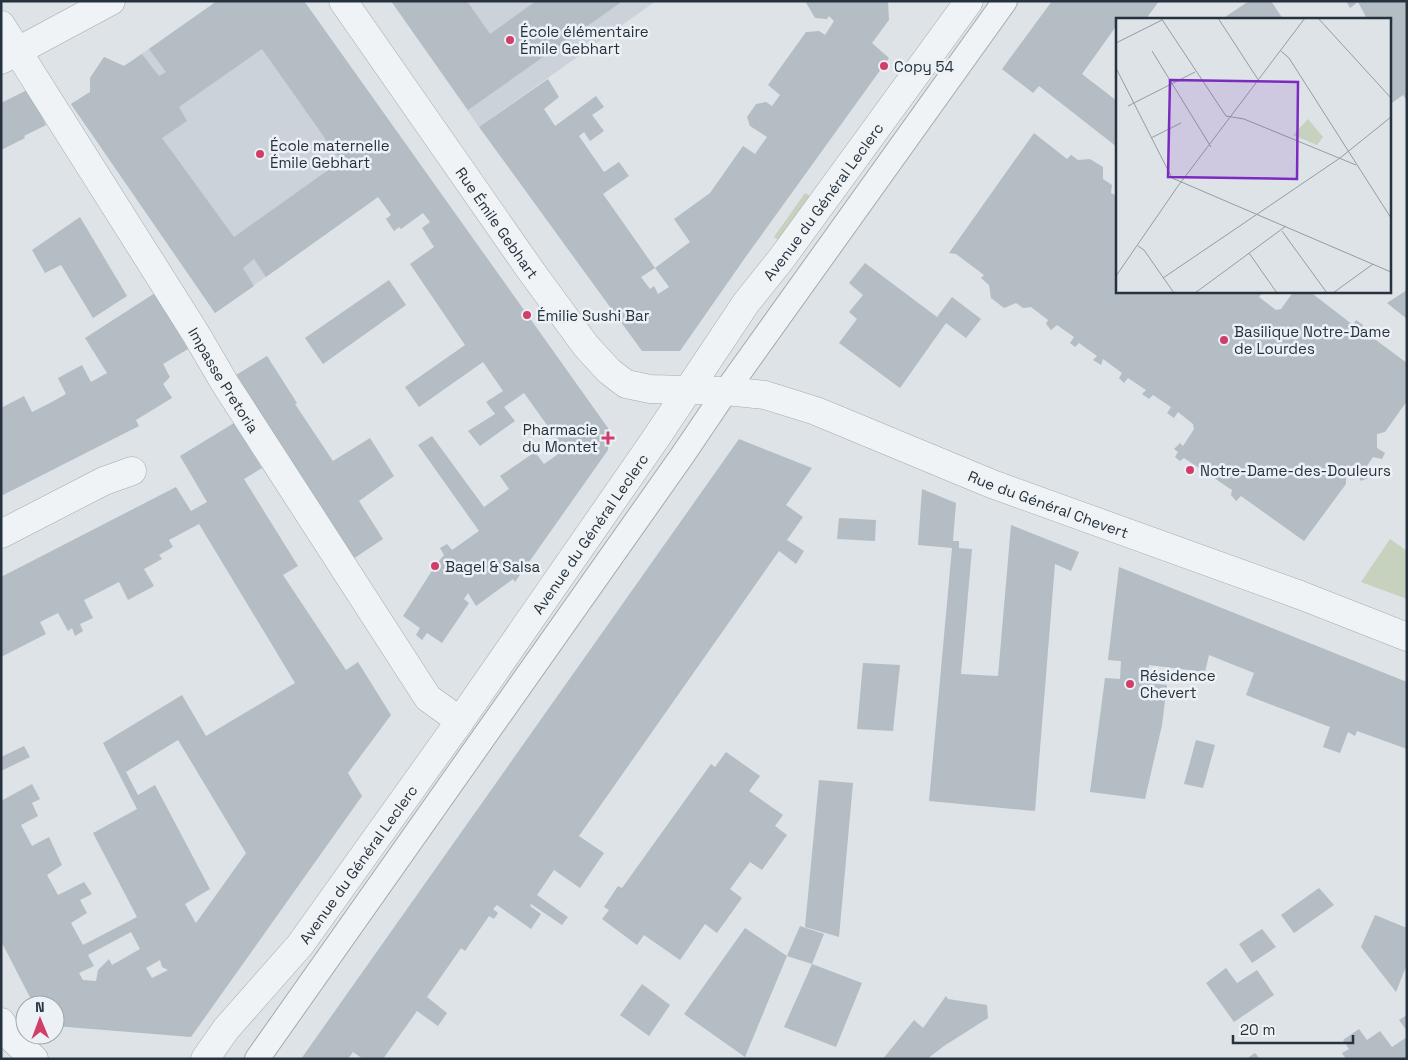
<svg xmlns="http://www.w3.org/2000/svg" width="1408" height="1060" font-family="'Space Grotesk',sans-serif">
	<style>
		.built { fill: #cbd2d9 }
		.green { fill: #c6d1be }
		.building { fill: #b4bdc4; fill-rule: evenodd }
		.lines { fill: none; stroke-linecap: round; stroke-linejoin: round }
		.service-casing { stroke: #a2abb1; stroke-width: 26 }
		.minor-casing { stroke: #a2abb1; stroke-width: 29 }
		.tertiary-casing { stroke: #a2abb1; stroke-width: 29 }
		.service { stroke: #f0f3f6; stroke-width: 24 }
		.minor { stroke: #f0f3f6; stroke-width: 28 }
		.tertiary { stroke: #f0f3f6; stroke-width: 28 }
		.poi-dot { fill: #d13e6a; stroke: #ecf1f5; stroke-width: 2 }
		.labels { text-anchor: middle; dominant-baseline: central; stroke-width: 5; stroke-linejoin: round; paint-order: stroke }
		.poi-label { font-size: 15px; fill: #26333e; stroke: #ecf1f5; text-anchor: start }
		.street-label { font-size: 15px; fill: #26333e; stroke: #ecf1f5 }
		.inset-road { fill: none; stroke: #949da3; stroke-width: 1 }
		.view { fill: #7b2cbf; fill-opacity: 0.15; stroke: #7b2cbf; stroke-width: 2.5 }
		.inset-edge { fill: none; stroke: #26333e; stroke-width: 2.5 }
	</style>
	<rect width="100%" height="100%" fill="#dde3e7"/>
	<g class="built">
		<path d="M 217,1 L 304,1 L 422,167 L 378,197 L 215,313 L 71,104 L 90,92 L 90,78 L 104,57 L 124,66 Z"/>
		<path d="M 391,1 L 656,1 L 479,127 Z"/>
	</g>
	<g class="green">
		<path d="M 805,193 L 816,200 L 782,242 L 774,237 Z"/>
		<path d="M 1390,539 L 1407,551 L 1407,599 L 1361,582 Z"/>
	</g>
	<g class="building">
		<path d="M 217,1 L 304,1 L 608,428 L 608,450 L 515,582 L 513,579 L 476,606 L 468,593 L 464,599 L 469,603 L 442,643 L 427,633 L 422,640 L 416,635 L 420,628 L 403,616 L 435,566 L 444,555 L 440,548 L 447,544 L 452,550 L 479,531 L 418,445 L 432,436 L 484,507 L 509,489 L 500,476 L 535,452 L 544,464 L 557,455 L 550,445 L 557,439 L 524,393 L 504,407 L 515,421 L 480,446 L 468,431 L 495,414 L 486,402 L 503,391 L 483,362 L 419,407 L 405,387 L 465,345 L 410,264 L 434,247 L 422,228 L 430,222 L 423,213 L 401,229 L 399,227 L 394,231 L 386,219 L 391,215 L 378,197 L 266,277 L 254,259 L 243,268 L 254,286 L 215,313 L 71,104 L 90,92 L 90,78 L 104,57 L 124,66 L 142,54 L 159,76 L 166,72 L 149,49 ZM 262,49 L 341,161 L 234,237 L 162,138 L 187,121 L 179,107 Z"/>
		<path d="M 391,1 L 467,1 L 490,34 L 536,1 L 620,1 L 620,3 L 468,110 Z"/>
		<path d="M 805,1 L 888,1 L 889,20 L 872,43 L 889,58 L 747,255 L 680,351 L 642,351 L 479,127 L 548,79 L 559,97 L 544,109 L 555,126 L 596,96 L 604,107 L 592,115 L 604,131 L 590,141 L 584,132 L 579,136 L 604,172 L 619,162 L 629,176 L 603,194 L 655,268 L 641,277 L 650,289 L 654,286 L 658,294 L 669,287 L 655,268 L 690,242 L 674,219 L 710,193 L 743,146 L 755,154 L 767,137 L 750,126 L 747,117 L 756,104 L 766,102 L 772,106 L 780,95 L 768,85 L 806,32 L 819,31 L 825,35 L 834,21 L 829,16 L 827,19 L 815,18 Z"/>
		<path d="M 1052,1 L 1159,1 L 1146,19 L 1117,19 L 1117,25 L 1082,74 L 1117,101 L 1117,147 L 1039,86 L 1033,93 L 1002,69 Z"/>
		<path d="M 1249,1 L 1271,1 L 1283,19 L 1222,19 Z"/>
		<path d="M 1346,1 L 1407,1 L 1407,101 L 1403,95 L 1389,105 L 1389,19 L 1367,19 L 1358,2 L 1350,8 Z"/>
		<path d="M 29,89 L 46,125 L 24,136 L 25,138 L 1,150 L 1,103 Z"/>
		<path d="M 1034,133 L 1067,159 L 1071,155 L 1078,160 L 1090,159 L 1103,167 L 1103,179 L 1112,185 L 1111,193 L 1117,196 L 1117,291 L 1249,291 L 1252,294 L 1258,291 L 1262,293 L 1259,297 L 1276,310 L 1281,309 L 1294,291 L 1309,291 L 1353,325 L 1356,320 L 1363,325 L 1361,329 L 1407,363 L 1407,401 L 1385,432 L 1377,434 L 1377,448 L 1385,453 L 1382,459 L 1373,457 L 1365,469 L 1368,478 L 1361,481 L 1357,473 L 1346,476 L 1346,484 L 1304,541 L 1241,496 L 1236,501 L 1231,495 L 1232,490 L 1184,458 L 1180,461 L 1175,457 L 1178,452 L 1174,449 L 1180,443 L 1183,446 L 1194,429 L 1193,424 L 1178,412 L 1174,418 L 1167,413 L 1171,407 L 1153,395 L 1149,399 L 1142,394 L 1146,390 L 1128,378 L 1124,383 L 1119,378 L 1122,373 L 1103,359 L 1101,365 L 1093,360 L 1097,356 L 1079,343 L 1075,347 L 1070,343 L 1074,337 L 1057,325 L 1051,330 L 1046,324 L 1048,320 L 1031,307 L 1023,308 L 1016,303 L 1004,308 L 991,298 L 989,285 L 981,278 L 984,275 L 956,254 L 949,253 Z"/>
		<path d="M 80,217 L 127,296 L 93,318 L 61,265 L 45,273 L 32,250 Z"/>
		<path d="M 865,263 L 937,317 L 952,297 L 981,319 L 966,338 L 946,323 L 900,388 L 839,343 L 857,319 L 849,312 L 863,295 L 849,283 Z"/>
		<path d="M 389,280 L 406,305 L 323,364 L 305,338 Z"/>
		<path d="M 1407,290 L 1407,319 L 1387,303 Z"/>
		<path d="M 155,293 L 188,349 L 163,364 L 170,377 L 163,384 L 172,398 L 136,420 L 139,426 L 1,496 L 1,408 L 24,396 L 32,412 L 50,403 L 66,394 L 58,378 L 82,365 L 91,382 L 107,373 L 85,338 Z"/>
		<path d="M 267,356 L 297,403 L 295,404 L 333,461 L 370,438 L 394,476 L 359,501 L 383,539 L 353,559 L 236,375 Z"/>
		<path d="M 234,423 L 262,468 L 244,479 L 298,566 L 283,575 L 346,670 L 358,662 L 391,715 L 348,773 L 362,796 L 191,1037 L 55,1026 L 55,1005 L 34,1005 L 1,941 L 1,801 L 32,784 L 40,799 L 32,803 L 38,816 L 21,825 L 32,846 L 49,837 L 62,865 L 47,875 L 58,895 L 84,882 L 92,894 L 80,900 L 87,913 L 71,923 L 83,945 L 137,917 L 93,833 L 137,809 L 103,743 L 182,695 L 206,736 L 295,683 L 199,524 L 169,540 L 173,547 L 159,555 L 162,559 L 144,569 L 154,586 L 128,600 L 119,582 L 84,600 L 93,618 L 80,624 L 83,631 L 75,636 L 72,628 L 68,631 L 58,613 L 40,622 L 46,634 L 1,657 L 1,577 L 176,487 L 191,511 L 207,502 L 180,456 ZM 178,740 L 246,853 L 196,923 L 185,904 L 210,889 L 155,785 L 138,795 L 126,772 ZM 131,932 L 140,949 L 112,965 L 109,959 L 98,970 L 96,981 L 83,980 L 79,973 L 94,966 L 88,955 ZM 160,960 L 162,967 L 168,970 L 152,978 L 146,968 Z"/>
		<path d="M 739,439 L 812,468 L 786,505 L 803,517 L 787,540 L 804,551 L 796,564 L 779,551 L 579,836 L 604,853 L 580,888 L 554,870 L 537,895 L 568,917 L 562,925 L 531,904 L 530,906 L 541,914 L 531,929 L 497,905 L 493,909 L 498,913 L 494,919 L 489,916 L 465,951 L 461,948 L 427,997 L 447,1013 L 438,1026 L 417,1011 L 383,1059 L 363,1059 L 353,1052 L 348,1059 L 301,1059 Z"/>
		<path d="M 922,489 L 956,503 L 953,541 L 959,541 L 959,548 L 972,549 L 961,674 L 998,676 L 1011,525 L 1079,552 L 1071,571 L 1055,564 L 1035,811 L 929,801 L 952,548 L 918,545 Z"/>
		<path d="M 839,518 L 876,520 L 875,541 L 837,539 Z"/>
		<path d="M 1119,567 L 1407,682 L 1407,749 L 1357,731 L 1355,736 L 1348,732 L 1340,753 L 1323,747 L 1330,727 L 1246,695 L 1254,673 L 1209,655 L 1205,672 L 1149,665 L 1146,683 L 1167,685 L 1162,725 L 1145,799 L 1090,792 L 1105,678 L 1120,679 L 1121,661 L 1108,660 Z"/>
		<path d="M 863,663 L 900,665 L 893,731 L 857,729 Z"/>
		<path d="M 1196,740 L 1215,745 L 1203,788 L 1184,784 Z"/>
		<path d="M 24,746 L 30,757 L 1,771 L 1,757 Z"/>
		<path d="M 726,752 L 760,776 L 749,791 L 783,815 L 775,826 L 787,835 L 762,870 L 750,862 L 730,889 L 742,898 L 717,933 L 705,924 L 680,960 L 644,935 L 637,945 L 602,919 L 609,910 L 604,907 L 618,886 L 622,888 L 711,764 L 715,767 Z"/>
		<path d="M 819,780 L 853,783 L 839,937 L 805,927 Z"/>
		<path d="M 1319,888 L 1334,905 L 1294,933 L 1281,915 Z"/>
		<path d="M 1375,915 L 1407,928 L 1407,964 L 1396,992 L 1361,947 Z"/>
		<path d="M 800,926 L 824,934 L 812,964 L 787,956 L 745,1057 L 684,1014 L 745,928 L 787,956 Z"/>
		<path d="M 1262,929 L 1276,947 L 1252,963 L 1239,944 Z"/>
		<path d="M 812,964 L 862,983 L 836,1047 L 784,1027 Z"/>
		<path d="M 1226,968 L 1237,983 L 1257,970 L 1274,995 L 1234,1022 L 1206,983 Z"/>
		<path d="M 642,984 L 670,1005 L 649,1036 L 620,1015 Z"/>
		<path d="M 946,996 L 948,999 L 987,1005 L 988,1018 L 944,1046 L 927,1059 L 883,1059 L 914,1020 L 923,1028 Z"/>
		<path d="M 1407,1015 L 1407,1031 L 1399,1020 Z"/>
		<path d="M 1359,1029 L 1367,1040 L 1380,1031 L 1392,1047 L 1407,1037 L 1407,1059 L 1346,1059 L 1342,1053 L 1349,1049 L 1343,1040 Z"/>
		<path d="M 1255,1053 L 1260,1059 L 1246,1059 Z"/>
	</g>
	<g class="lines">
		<defs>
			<path id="service" d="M 257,1059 L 682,456 L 726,391 L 1005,1"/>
			<g id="minor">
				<path id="s1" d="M 1,25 L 196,334 L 224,382 L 428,698 L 460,721"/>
				<path d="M 1,60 L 111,1"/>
				<path d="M 1,534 L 104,481 L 132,471"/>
			</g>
			<g id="tertiary">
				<path id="s2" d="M 343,1 L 531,271 L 586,346 L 609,371 L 626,384 L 650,389 L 726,391 L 765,395 L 816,411 L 992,484 L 1300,595 L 1407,637"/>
				<path d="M 1,1022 L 11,1037 L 34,1059"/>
				<path id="s3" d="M 205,1059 L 226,1029 L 300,945 L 460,721 L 656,438 L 746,303 L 782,258 L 969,1"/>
			</g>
		</defs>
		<use href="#service" class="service-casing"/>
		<use href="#minor" class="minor-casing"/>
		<use href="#tertiary" class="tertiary-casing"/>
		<use href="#service" class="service"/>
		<use href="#minor" class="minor"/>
		<use href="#tertiary" class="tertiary"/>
	</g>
	<g class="poi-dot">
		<circle cx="510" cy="40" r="5"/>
		<circle cx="884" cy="66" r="5"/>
		<circle cx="260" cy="154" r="5"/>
		<circle cx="527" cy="315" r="5"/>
		<circle cx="1224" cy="340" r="5"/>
		<path d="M605.5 430.5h5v5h5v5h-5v5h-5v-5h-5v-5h5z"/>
		<circle cx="1190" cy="470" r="5"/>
		<circle cx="435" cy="566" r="5"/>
		<circle cx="1130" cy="684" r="5"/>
	</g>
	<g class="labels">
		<g class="poi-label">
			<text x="520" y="31">École élémentaire<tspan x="520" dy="17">Émile Gebhart</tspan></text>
			<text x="894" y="66">Copy 54</text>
			<text x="270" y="145">École maternelle<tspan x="270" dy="17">Émile Gebhart</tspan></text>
			<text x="537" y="315">Émilie Sushi Bar</text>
			<text x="1234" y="331">Basilique Notre-Dame<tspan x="1234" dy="17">de Lourdes</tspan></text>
			<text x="598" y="429" text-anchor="end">Pharmacie<tspan x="598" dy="17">du Montet</tspan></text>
			<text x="1200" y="470">Notre-Dame-des-Douleurs</text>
			<text x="445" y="566">Bagel &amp; Salsa</text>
			<text x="1140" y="675">Résidence<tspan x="1140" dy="17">Chevert</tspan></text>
		</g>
		<g class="street-label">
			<text stroke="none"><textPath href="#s3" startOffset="1058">Avenue du Général Leclerc</textPath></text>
			<text stroke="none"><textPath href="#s2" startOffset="270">Rue Émile Gebhart</textPath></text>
			<text stroke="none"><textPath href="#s1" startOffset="419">Impasse Pretoria</textPath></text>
			<text stroke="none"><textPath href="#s2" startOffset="921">Rue du Général Chevert</textPath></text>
			<text stroke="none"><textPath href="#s3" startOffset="652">Avenue du Général Leclerc</textPath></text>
			<text stroke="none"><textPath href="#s3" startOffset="248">Avenue du Général Leclerc</textPath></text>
		</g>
	</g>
	<g transform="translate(1116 18)">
		<rect width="275" height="275" fill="#dde3e7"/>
		<path d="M 192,101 L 207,119 L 201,127 L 177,117 Z" fill="#c6d1be"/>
		<path class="inset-road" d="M 45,0 L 110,98 L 128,101 L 240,147M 102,0 L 143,63M 202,0 L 275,80M 0,25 L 46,2M 36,33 L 95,129M 165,33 L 173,40 L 275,200M 0,50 L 56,160 L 275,254M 12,88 L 79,54M 35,120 L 65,105M 166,213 L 211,275M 22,228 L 28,232 L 58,275M 133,235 L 161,275M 0,258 L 62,168 L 189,0M 47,260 L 224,140 L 275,99M 79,275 L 170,208M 217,275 L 257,246"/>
		<path class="view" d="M 54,62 L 182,64 L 181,161 L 52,159 Z"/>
		<rect width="275" height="275" class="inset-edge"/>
	</g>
	<rect width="1408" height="1060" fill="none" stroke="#26333e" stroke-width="5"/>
	<g transform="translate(40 1020) rotate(359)"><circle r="24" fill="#ecf1f5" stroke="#9da5ac"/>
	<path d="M0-4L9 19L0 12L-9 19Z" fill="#d13e6a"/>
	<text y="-8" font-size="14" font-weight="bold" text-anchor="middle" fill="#26333e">N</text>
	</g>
	<path d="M1233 1035v8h120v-8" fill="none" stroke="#26333e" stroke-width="2.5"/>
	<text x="1240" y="1035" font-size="15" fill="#26333e" stroke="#ecf1f5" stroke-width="4" paint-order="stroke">20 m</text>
</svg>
